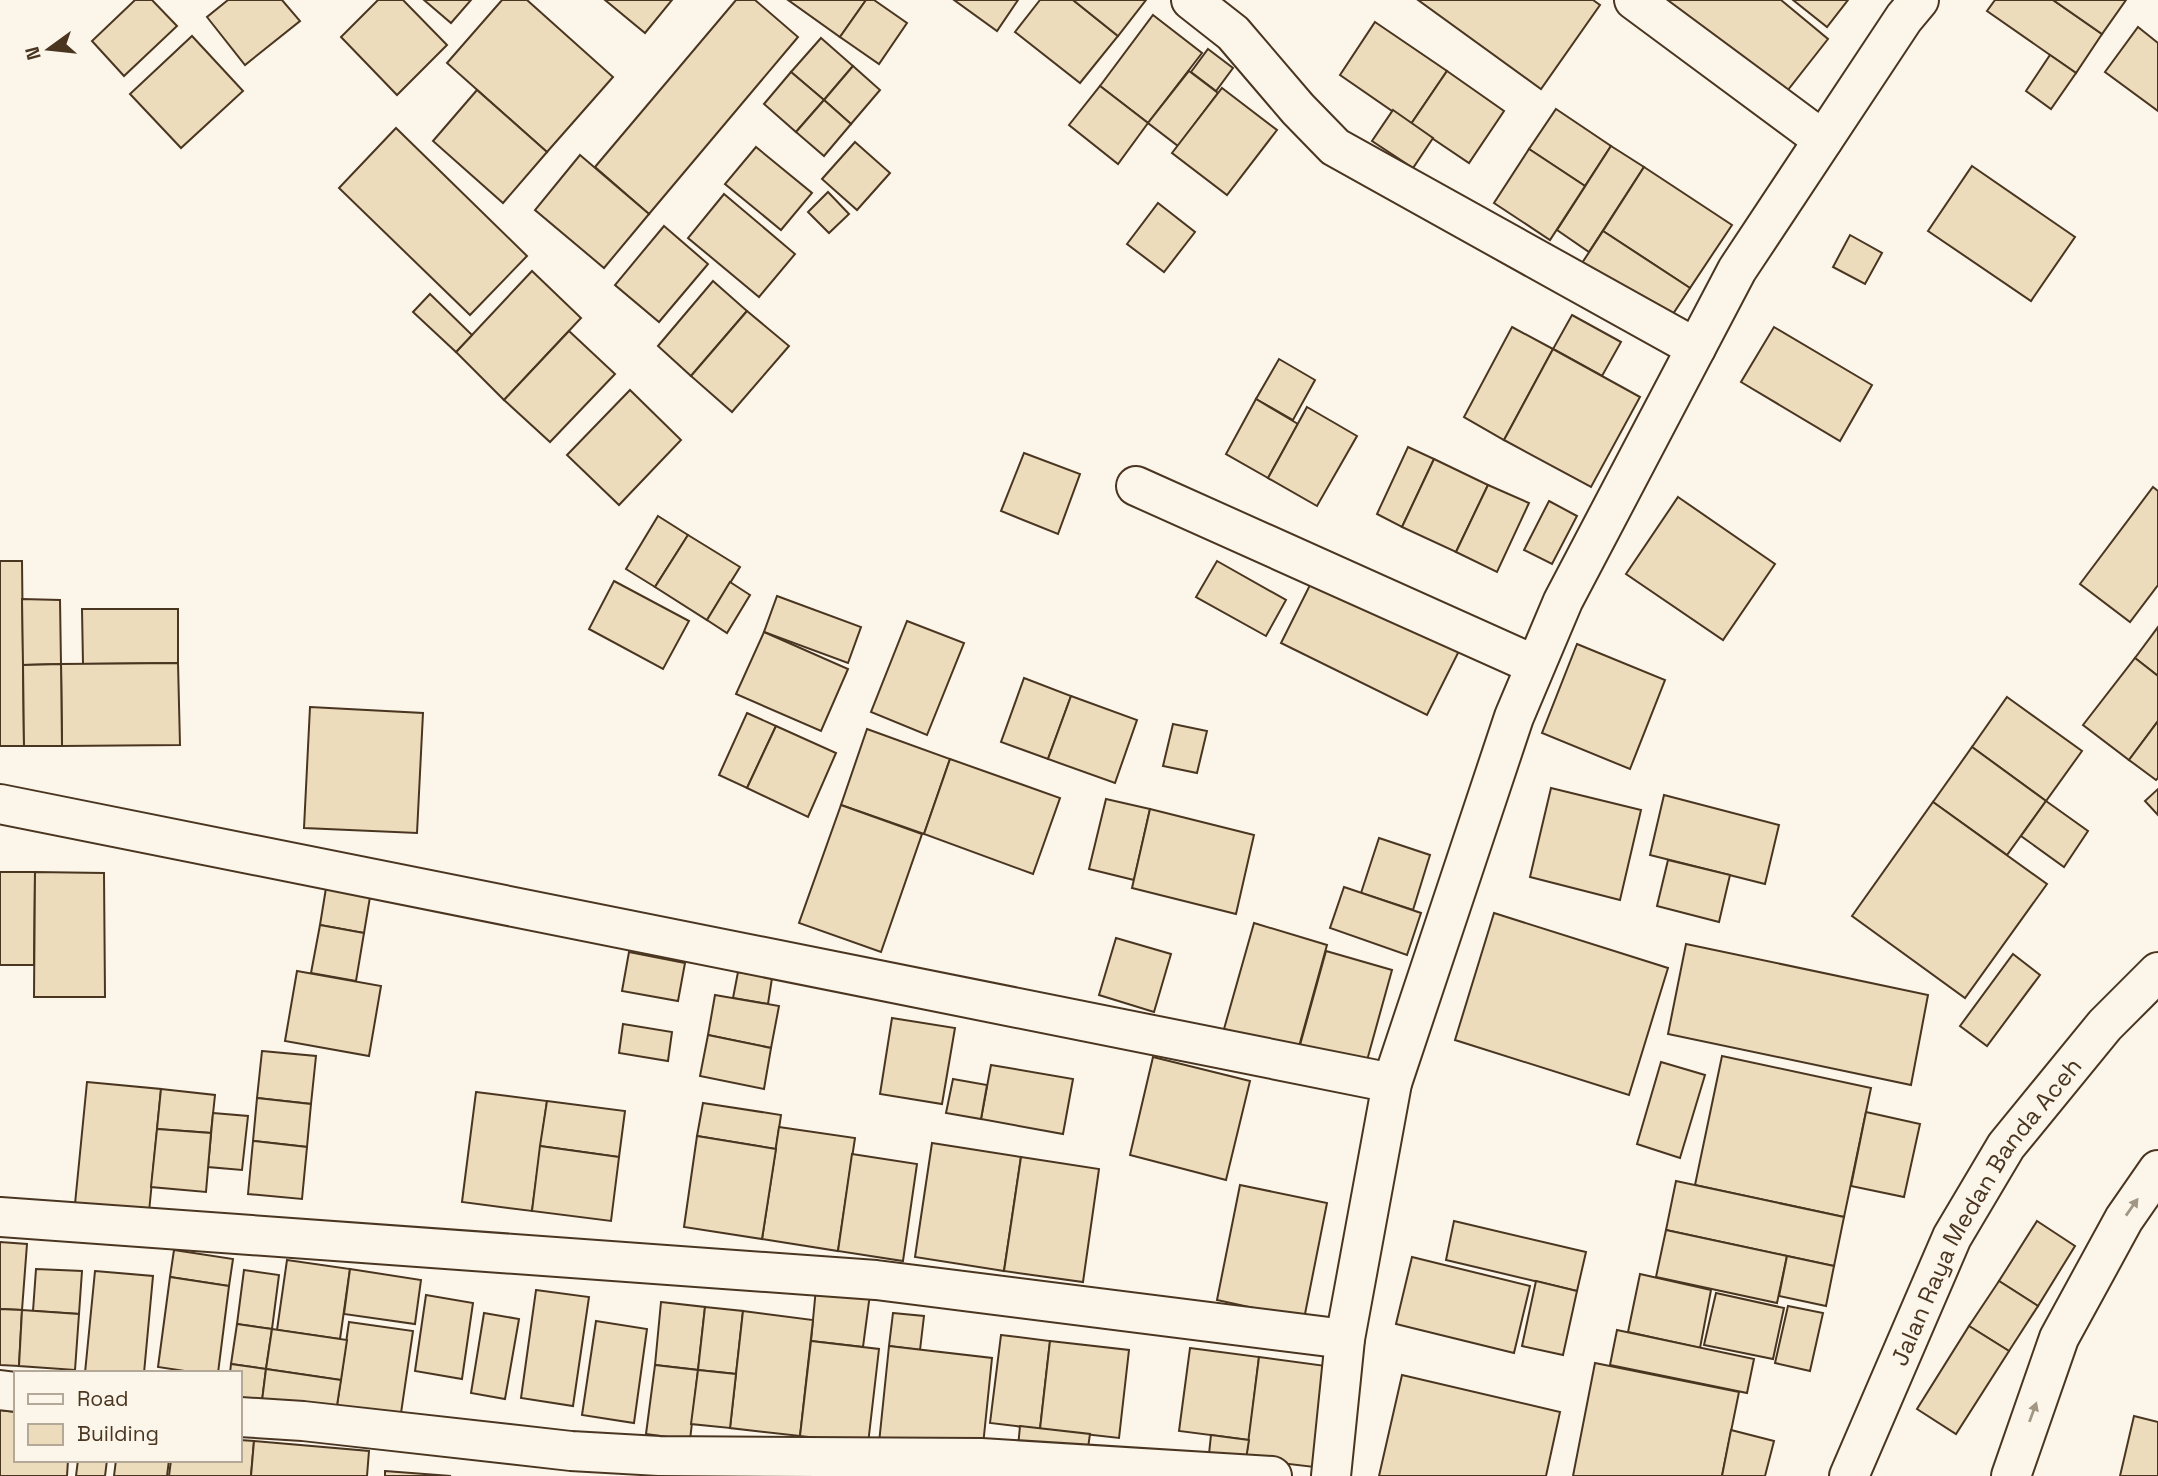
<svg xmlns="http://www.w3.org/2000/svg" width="2158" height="1476" font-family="'Space Grotesk',sans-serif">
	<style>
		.building { fill: #ecdcbc; stroke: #4a3520; stroke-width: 2 }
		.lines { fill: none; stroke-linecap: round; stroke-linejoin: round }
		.minor-casing { stroke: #4a3520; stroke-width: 42 }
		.highway-casing { stroke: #4a3520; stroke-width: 42 }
		.minor { stroke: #fbf6e9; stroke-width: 38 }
		.highway { stroke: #fbf6e9; stroke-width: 38 }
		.oneway { fill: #a29684 }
		.labels { text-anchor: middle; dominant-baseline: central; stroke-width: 5; stroke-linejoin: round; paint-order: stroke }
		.street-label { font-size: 24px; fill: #4a3520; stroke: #fbf6e9 }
	</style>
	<rect width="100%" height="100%" fill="#fbf6e9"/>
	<g class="building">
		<path d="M 135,0 L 152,0 L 177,26 L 124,76 L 92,41 Z"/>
		<path d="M 228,0 L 282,0 L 300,21 L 245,65 L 207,17 Z"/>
		<path d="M 378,0 L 403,0 L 447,45 L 397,95 L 341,37 Z"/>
		<path d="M 424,0 L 471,0 L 451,23 Z"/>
		<path d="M 502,0 L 527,0 L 613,77 L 547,152 L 447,63 Z"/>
		<path d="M 605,0 L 672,0 L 645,33 Z"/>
		<path d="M 736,0 L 755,0 L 798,37 L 649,214 L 595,167 Z"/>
		<path d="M 788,0 L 866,0 L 840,37 Z"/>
		<path d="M 866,0 L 874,0 L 907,23 L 879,64 L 840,37 Z"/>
		<path d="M 954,0 L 1018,0 L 997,31 Z"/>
		<path d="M 1040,0 L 1073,0 L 1118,36 L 1080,83 L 1015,32 Z"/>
		<path d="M 1073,0 L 1146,0 L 1118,36 Z"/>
		<path d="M 1418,0 L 1593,0 L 1600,5 L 1541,89 Z"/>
		<path d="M 1657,0 L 1781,0 L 1828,39 L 1780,100 Z"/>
		<path d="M 1793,0 L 1848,0 L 1827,27 Z"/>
		<path d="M 1995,0 L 2053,0 L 2102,34 L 2076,73 L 1987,11 Z"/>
		<path d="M 2053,0 L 2126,0 L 2102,34 Z"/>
		<path d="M 1153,15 L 1202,53 L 1148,123 L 1100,86 Z"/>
		<path d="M 1375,22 L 1447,71 L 1411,124 L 1340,75 Z"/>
		<path d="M 2138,27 L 2158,43 L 2158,111 L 2105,72 Z"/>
		<path d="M 192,36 L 243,91 L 181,148 L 130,94 Z"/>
		<path d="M 821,38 L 853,66 L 824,100 L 791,72 Z"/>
		<path d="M 1208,49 L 1233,68 L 1216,91 L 1191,72 Z"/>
		<path d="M 2050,55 L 2076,73 L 2051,109 L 2026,91 Z"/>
		<path d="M 853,66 L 880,90 L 851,124 L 824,100 Z"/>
		<path d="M 1189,71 L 1218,93 L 1178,146 L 1148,123 Z"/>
		<path d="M 1447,71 L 1504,111 L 1469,163 L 1411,124 Z"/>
		<path d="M 791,72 L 824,100 L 796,132 L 764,104 Z"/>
		<path d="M 1100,86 L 1148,123 L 1118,164 L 1069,125 Z"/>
		<path d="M 1222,88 L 1277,130 L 1227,195 L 1172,153 Z"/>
		<path d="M 477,90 L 547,152 L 503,203 L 433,141 Z"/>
		<path d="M 824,100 L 851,124 L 824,156 L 796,132 Z"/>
		<path d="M 1556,109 L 1611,146 L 1585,186 L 1529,149 Z"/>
		<path d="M 1393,110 L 1433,138 L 1413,168 L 1372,141 Z"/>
		<path d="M 396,128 L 527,256 L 470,315 L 339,188 Z"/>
		<path d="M 855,142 L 890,173 L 857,210 L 822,179 Z"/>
		<path d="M 1611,146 L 1644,167 L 1589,252 L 1557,230 Z"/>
		<path d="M 756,147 L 812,193 L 781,230 L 725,184 Z"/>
		<path d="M 1529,149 L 1585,186 L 1550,240 L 1494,203 Z"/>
		<path d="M 580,155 L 649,214 L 604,268 L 535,210 Z"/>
		<path d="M 1972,166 L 2075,237 L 2031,301 L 1928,231 Z"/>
		<path d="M 1644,167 L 1732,225 L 1690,288 L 1603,231 Z"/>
		<path d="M 828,192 L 849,214 L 829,233 L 808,212 Z"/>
		<path d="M 724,194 L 795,254 L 759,297 L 688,238 Z"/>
		<path d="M 1158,203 L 1195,232 L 1164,272 L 1127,244 Z"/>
		<path d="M 664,226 L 708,264 L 659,322 L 615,285 Z"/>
		<path d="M 1603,231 L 1690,288 L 1669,320 L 1582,263 Z"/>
		<path d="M 1850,235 L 1882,253 L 1865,284 L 1833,267 Z"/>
		<path d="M 532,271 L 581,318 L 504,400 L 456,352 Z"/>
		<path d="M 713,281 L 747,311 L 691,376 L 658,346 Z"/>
		<path d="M 430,294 L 472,335 L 456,352 L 413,312 Z"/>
		<path d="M 747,311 L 789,346 L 732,412 L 691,376 Z"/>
		<path d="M 1572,315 L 1621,342 L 1602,376 L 1553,349 Z"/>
		<path d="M 1512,327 L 1553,349 L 1504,440 L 1464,417 Z"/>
		<path d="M 1774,327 L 1872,385 L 1840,441 L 1741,382 Z"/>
		<path d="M 569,331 L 615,374 L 550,442 L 504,400 Z"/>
		<path d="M 1553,349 L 1640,397 L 1591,487 L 1504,440 Z"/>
		<path d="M 1279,359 L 1315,380 L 1293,420 L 1256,399 Z"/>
		<path d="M 630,390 L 681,440 L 619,505 L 567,455 Z"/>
		<path d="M 1256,399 L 1298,424 L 1268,478 L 1226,454 Z"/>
		<path d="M 1307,407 L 1357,436 L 1317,506 L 1268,478 Z"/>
		<path d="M 1408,447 L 1434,459 L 1402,527 L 1377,514 Z"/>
		<path d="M 1024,453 L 1080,474 L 1058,534 L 1001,511 Z"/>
		<path d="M 1434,459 L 1488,485 L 1456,552 L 1402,527 Z"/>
		<path d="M 1488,485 L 1529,503 L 1497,572 L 1456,552 Z"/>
		<path d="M 2153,487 L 2158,491 L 2158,585 L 2130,622 L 2080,584 Z"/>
		<path d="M 1678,497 L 1775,564 L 1723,640 L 1626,574 Z"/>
		<path d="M 1549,501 L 1577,516 L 1552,564 L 1524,550 Z"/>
		<path d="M 658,516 L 688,535 L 655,587 L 626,569 Z"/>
		<path d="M 688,535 L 740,567 L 707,620 L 655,587 Z"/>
		<path d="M 0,561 L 22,561 L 24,746 L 0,746 Z"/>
		<path d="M 1217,561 L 1286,600 L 1266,636 L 1196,597 Z"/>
		<path d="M 1313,579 L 1459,651 L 1427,715 L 1281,643 Z"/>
		<path d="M 614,581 L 689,621 L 663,669 L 589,629 Z"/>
		<path d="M 730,582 L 750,595 L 727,633 L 707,620 Z"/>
		<path d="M 777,596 L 861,627 L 848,663 L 764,632 Z"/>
		<path d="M 22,599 L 60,600 L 61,664 L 23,665 Z"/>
		<path d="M 82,609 L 178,609 L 178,663 L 83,664 Z"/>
		<path d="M 907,621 L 964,643 L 927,735 L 871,712 Z"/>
		<path d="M 2158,627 L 2158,676 L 2135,658 Z"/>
		<path d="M 764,632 L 848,669 L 821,731 L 736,694 Z"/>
		<path d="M 1577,644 L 1665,680 L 1630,769 L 1542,733 Z"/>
		<path d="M 2135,658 L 2158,676 L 2158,721 L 2129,760 L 2083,725 Z"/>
		<path d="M 178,663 L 180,745 L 62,746 L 61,664 Z"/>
		<path d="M 61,664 L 62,746 L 24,746 L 23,665 Z"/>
		<path d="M 1024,678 L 1071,696 L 1048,759 L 1001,742 Z"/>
		<path d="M 1071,696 L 1137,720 L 1115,783 L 1048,759 Z"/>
		<path d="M 2007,697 L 2082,751 L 2046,801 L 1972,747 Z"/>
		<path d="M 310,707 L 423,713 L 417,833 L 304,828 Z"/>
		<path d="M 747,713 L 776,726 L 747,788 L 719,775 Z"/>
		<path d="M 2158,721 L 2158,778 L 2156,780 L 2129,760 Z"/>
		<path d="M 1173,724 L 1207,731 L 1197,773 L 1163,766 Z"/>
		<path d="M 776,726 L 836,753 L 808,817 L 747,788 Z"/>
		<path d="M 867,729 L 950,759 L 924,834 L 841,805 Z"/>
		<path d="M 1972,747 L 2046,801 L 2007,855 L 1933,802 Z"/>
		<path d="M 950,759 L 1060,798 L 1033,874 L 924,834 Z"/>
		<path d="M 1551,788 L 1641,810 L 1620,900 L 1530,877 Z"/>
		<path d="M 2158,789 L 2158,815 L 2145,801 Z"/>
		<path d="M 1664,795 L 1779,825 L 1765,884 L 1650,855 Z"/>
		<path d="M 1106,799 L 1150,809 L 1134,880 L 1089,869 Z"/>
		<path d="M 2046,801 L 2088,831 L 2064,867 L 2021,836 Z"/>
		<path d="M 1933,802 L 2047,884 L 1965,998 L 1852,916 Z"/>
		<path d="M 841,805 L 922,834 L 881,952 L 799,923 Z"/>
		<path d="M 1150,809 L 1254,835 L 1236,914 L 1132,888 Z"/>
		<path d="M 1379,838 L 1430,855 L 1413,910 L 1361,893 Z"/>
		<path d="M 1668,860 L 1730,875 L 1719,922 L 1657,906 Z"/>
		<path d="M 0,872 L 35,872 L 34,965 L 0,965 Z"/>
		<path d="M 35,872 L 104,873 L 105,997 L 34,997 Z"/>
		<path d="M 1344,887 L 1421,913 L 1407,955 L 1330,928 Z"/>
		<path d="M 326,888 L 370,897 L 364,933 L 320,925 Z"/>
		<path d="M 1494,913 L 1668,968 L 1629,1095 L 1455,1040 Z"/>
		<path d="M 1254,923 L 1327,945 L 1298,1050 L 1224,1029 Z"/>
		<path d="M 320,925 L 364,933 L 356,981 L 311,973 Z"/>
		<path d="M 1116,938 L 1171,954 L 1154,1012 L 1099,995 Z"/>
		<path d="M 1686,944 L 1928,995 L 1911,1085 L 1668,1034 Z"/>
		<path d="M 1326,951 L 1392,970 L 1366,1064 L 1300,1045 Z"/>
		<path d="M 629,952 L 685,963 L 678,1001 L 622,991 Z"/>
		<path d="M 2013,954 L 2040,975 L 1987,1046 L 1960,1026 Z"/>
		<path d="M 297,971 L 381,986 L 369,1056 L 285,1041 Z"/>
		<path d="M 738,972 L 772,978 L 768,1004 L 733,998 Z"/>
		<path d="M 715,995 L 779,1006 L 771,1048 L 708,1035 Z"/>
		<path d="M 892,1018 L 955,1028 L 942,1104 L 880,1094 Z"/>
		<path d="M 623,1024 L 672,1032 L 668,1061 L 619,1053 Z"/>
		<path d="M 708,1035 L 771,1048 L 764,1089 L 700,1076 Z"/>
		<path d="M 262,1051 L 316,1056 L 311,1104 L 257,1098 Z"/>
		<path d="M 1722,1056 L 1871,1088 L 1844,1217 L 1695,1185 Z"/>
		<path d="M 1153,1057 L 1250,1081 L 1226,1180 L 1130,1155 Z"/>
		<path d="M 1661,1062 L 1705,1075 L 1680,1158 L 1637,1144 Z"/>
		<path d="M 991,1065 L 1073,1079 L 1063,1134 L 981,1119 Z"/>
		<path d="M 953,1079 L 987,1085 L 981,1119 L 946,1113 Z"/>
		<path d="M 87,1082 L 161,1089 L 149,1212 L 75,1204 Z"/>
		<path d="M 161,1089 L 215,1095 L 211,1133 L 157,1129 Z"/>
		<path d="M 476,1092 L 547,1101 L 532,1211 L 462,1202 Z"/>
		<path d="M 257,1098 L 311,1104 L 307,1147 L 253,1141 Z"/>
		<path d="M 547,1101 L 625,1111 L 619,1157 L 540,1146 Z"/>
		<path d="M 703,1103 L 781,1115 L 776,1149 L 697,1136 Z"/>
		<path d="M 1866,1112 L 1920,1124 L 1904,1197 L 1851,1186 Z"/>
		<path d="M 213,1113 L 248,1116 L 242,1170 L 208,1167 Z"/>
		<path d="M 779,1127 L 855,1138 L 838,1251 L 762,1239 Z"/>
		<path d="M 157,1129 L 211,1133 L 206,1192 L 151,1187 Z"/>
		<path d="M 697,1136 L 776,1149 L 762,1239 L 684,1227 Z"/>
		<path d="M 253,1141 L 307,1147 L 302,1199 L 248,1194 Z"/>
		<path d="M 932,1143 L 1021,1157 L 1004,1271 L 915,1257 Z"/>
		<path d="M 540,1146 L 619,1157 L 611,1221 L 532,1211 Z"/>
		<path d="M 852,1154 L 917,1164 L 903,1261 L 838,1251 Z"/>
		<path d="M 1021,1157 L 1099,1169 L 1083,1282 L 1004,1271 Z"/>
		<path d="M 1676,1181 L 1844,1217 L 1834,1266 L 1666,1230 Z"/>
		<path d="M 1240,1185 L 1327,1203 L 1304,1319 L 1217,1300 Z"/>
		<path d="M 1454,1221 L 1586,1252 L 1577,1291 L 1446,1260 Z"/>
		<path d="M 2037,1221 L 2075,1246 L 2038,1306 L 1999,1281 Z"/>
		<path d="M 1666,1230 L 1787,1256 L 1777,1303 L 1656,1277 Z"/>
		<path d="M 0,1242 L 27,1244 L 22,1310 L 0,1309 Z"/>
		<path d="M 174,1250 L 233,1259 L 229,1286 L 170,1277 Z"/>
		<path d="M 1787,1256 L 1834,1266 L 1826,1306 L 1779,1296 Z"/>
		<path d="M 1412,1257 L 1530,1286 L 1514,1353 L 1396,1324 Z"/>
		<path d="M 287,1260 L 350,1269 L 340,1339 L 277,1330 Z"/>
		<path d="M 36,1269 L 82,1271 L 79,1314 L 33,1311 Z"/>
		<path d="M 350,1269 L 421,1280 L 415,1324 L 344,1314 Z"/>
		<path d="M 244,1270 L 279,1275 L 272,1329 L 237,1324 Z"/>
		<path d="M 95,1271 L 153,1276 L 144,1373 L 85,1373 Z"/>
		<path d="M 1640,1274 L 1711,1290 L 1700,1348 L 1628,1332 Z"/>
		<path d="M 170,1277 L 229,1286 L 218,1373 L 198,1373 L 158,1367 Z"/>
		<path d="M 1536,1281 L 1577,1291 L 1563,1355 L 1522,1346 Z"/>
		<path d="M 1999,1281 L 2038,1306 L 2009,1351 L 1969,1326 Z"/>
		<path d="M 816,1288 L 870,1294 L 863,1347 L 811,1341 Z"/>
		<path d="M 536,1290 L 589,1297 L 573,1406 L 521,1398 Z"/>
		<path d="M 1716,1293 L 1784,1308 L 1773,1359 L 1704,1345 Z"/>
		<path d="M 426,1295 L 473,1303 L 462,1379 L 415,1371 Z"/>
		<path d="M 661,1302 L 705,1307 L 698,1370 L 655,1365 Z"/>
		<path d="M 1788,1306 L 1823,1313 L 1810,1371 L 1775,1363 Z"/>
		<path d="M 705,1307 L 743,1311 L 736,1374 L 698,1370 Z"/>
		<path d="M 0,1309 L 22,1310 L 19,1366 L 0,1365 Z"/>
		<path d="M 22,1310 L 79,1314 L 75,1370 L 19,1366 Z"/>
		<path d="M 743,1311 L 813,1320 L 800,1436 L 730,1428 Z"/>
		<path d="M 484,1313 L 519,1319 L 505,1399 L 471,1393 Z"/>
		<path d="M 893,1313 L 924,1316 L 920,1350 L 889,1346 Z"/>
		<path d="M 596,1321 L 647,1329 L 634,1423 L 582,1415 Z"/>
		<path d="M 349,1322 L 413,1331 L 400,1420 L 336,1412 Z"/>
		<path d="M 237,1324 L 272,1329 L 266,1369 L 231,1364 Z"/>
		<path d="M 1969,1326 L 2009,1351 L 1956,1434 L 1917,1409 Z"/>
		<path d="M 272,1329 L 347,1340 L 341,1380 L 266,1369 Z"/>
		<path d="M 1617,1330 L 1754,1359 L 1747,1393 L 1610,1365 Z"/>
		<path d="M 1001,1335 L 1050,1341 L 1040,1429 L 990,1423 Z"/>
		<path d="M 811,1341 L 879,1349 L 868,1444 L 800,1436 Z"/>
		<path d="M 1050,1341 L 1129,1350 L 1119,1438 L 1040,1429 Z"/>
		<path d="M 889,1346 L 992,1358 L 982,1455 L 879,1443 Z"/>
		<path d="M 1190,1348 L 1259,1357 L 1249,1440 L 1179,1431 Z"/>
		<path d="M 1259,1357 L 1326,1366 L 1314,1467 L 1246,1459 Z"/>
		<path d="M 1595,1363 L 1739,1392 L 1722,1476 L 1573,1476 Z"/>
		<path d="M 231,1364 L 266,1369 L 262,1401 L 240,1398 L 240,1373 L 230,1373 Z"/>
		<path d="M 655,1365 L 698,1370 L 690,1440 L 646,1434 Z"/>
		<path d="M 266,1369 L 341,1380 L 336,1412 L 262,1401 Z"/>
		<path d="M 698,1370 L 736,1374 L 730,1428 L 691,1424 Z"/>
		<path d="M 1402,1375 L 1560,1412 L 1546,1476 L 1379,1476 Z"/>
		<path d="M 0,1410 L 16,1412 L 16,1460 L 68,1460 L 67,1476 L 0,1476 Z"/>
		<path d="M 2134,1416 L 2158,1422 L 2158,1476 L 2120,1476 Z"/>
		<path d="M 1020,1426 L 1090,1434 L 1087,1455 L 1018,1447 Z"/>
		<path d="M 1731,1430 L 1774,1441 L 1765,1476 L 1722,1476 Z"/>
		<path d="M 1211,1435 L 1249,1440 L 1246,1459 L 1209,1454 Z"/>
		<path d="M 240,1440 L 254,1441 L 251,1476 L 169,1476 L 171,1460 L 240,1460 Z"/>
		<path d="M 254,1441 L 369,1451 L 367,1476 L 251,1476 Z"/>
		<path d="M 78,1460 L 107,1460 L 105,1476 L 76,1476 Z"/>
		<path d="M 116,1460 L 169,1460 L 167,1476 L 114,1476 Z"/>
		<path d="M 385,1471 L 451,1476 L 385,1476 Z"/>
	</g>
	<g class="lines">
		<defs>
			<g id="minor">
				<path d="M 1191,0 L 1233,33 L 1298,109 L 1335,147 L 1696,348"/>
				<path d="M 1634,0 L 1823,140"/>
				<path d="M 1136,486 L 1535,665"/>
				<path d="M 0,804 L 1392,1083"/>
				<path d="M 0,1217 L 876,1280 L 1345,1339"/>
				<path d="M 0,1390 L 16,1392"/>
				<path d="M 240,1417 L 303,1421 L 571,1451 L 659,1456 L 981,1458 L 1272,1476"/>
				<path d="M 1331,1476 L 1345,1339 L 1392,1083 L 1514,717 L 1563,601 L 1737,270 L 1904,18 L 1919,0"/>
			</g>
			<g id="highway">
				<path id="s1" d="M 1849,1476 L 1952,1237 L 2006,1146 L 2105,1025 L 2158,972"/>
				<path d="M 2011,1476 L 2059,1338 L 2124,1219 L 2158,1170"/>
			</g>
		</defs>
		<use href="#minor" class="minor-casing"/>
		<use href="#highway" class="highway-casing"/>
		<use href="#minor" class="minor"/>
		<use href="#highway" class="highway"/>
	</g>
	<defs><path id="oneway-solid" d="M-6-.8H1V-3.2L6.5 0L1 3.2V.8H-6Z" transform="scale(1.75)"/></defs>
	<g class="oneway">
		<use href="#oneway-solid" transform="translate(2132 1207) rotate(-55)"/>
		<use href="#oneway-solid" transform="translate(2033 1412) rotate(-70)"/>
	</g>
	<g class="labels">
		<g class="street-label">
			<text stroke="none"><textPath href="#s1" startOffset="299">Jalan Raya Medan Banda Aceh</textPath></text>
		</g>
	</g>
	<rect x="14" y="1371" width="228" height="91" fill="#fbf6e9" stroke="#b4a999" stroke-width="2"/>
	<rect x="28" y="1394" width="35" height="10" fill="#fbf6e9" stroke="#b4a999" stroke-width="2"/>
	<text x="77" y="1406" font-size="21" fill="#4a3520">Road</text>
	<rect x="28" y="1424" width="35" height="21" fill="#ecdcbc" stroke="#b4a999" stroke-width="2"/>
	<text x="77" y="1441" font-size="21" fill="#4a3520">Building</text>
	<g transform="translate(49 49) rotate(255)" stroke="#fbf6e9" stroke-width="5" paint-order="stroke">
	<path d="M0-5L12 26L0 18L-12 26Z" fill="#4a3520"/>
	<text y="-10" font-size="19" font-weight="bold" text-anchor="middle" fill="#4a3520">N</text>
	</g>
</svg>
